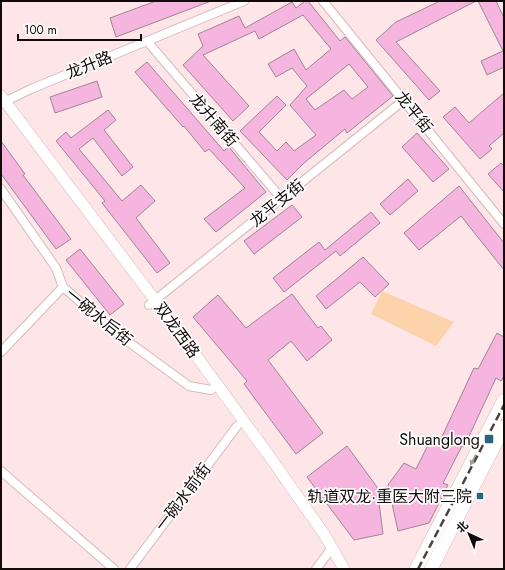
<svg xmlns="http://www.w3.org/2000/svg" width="505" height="570" font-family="Jost,'Noto Sans SC',sans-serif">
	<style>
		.green { fill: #fcd3aa }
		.building { fill: #f6b5de; stroke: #9d8694; fill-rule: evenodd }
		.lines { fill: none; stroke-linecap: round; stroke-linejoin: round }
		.minor-casing { stroke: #d7b9bd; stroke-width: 10 }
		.secondary-casing { stroke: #d7b9bd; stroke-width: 12 }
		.primary-casing { stroke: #d7b9bd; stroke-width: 14 }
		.minor { stroke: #fff; stroke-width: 8 }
		.secondary { stroke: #fff; stroke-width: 11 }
		.primary { stroke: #fff; stroke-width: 13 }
		.rail { stroke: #4e4143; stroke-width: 2.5; stroke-dasharray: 8 4; stroke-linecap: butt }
		.oneway { fill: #a09d9d }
		.poi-dot { fill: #29657d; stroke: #fff; stroke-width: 1.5 }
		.labels { text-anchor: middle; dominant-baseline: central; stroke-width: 3.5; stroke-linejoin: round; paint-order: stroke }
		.street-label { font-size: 16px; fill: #12090a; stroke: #fff }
		.poi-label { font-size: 16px; fill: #12090a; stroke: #fff; text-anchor: end }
	</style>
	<rect width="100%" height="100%" fill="#fee5e8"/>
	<path class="green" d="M 382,291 L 454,322 L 436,346 L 371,314 Z"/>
	<g class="building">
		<path d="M 156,1 L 211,1 L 116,37 L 110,18 Z"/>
		<path d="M 305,1 L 308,1 L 340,41 L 345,37 L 393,96 L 347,133 L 345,129 L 304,163 L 287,180 L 240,131 L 277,96 L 286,105 L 259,132 L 277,151 L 286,142 L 294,151 L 316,135 L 290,105 L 307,86 L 292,68 L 276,77 L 268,64 L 294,49 L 306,70 L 331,49 L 303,15 L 259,39 L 255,31 L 203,55 L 249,106 L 233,121 L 183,65 L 203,46 L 198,34 L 239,16 L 245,28 L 292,2 L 296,8 ZM 349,64 L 368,87 L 352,99 L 344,90 L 315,110 L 306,99 Z"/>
		<path d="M 440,1 L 476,1 L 396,42 L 440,91 L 429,100 L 376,40 L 396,22 Z"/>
		<path d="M 478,1 L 496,1 L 504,18 L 504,67 L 487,75 L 481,61 L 503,51 Z"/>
		<path d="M 147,62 L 224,151 L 229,147 L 266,192 L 216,232 L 204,219 L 245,188 L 209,149 L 205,152 L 184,126 L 183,127 L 135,72 Z"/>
		<path d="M 97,81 L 102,97 L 55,113 L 50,97 Z"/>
		<path d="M 504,93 L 504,133 L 489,146 L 492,149 L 480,159 L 443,117 L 455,107 L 469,123 Z"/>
		<path d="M 108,110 L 116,120 L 104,130 L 133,167 L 122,176 L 93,138 L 79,149 L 122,201 L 141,185 L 155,201 L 136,218 L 170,263 L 157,273 L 102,203 L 105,201 L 56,141 L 66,132 L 71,138 Z"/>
		<path d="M 417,133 L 449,169 L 433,182 L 402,147 Z"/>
		<path d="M 1,141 L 25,174 L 23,175 L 71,239 L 56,249 L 1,174 Z"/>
		<path d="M 501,163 L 504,166 L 504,192 L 488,174 Z"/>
		<path d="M 408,179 L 418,191 L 390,215 L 380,204 Z"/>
		<path d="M 459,186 L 504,243 L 504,270 L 461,216 L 419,250 L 404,233 Z"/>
		<path d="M 292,205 L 302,217 L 254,254 L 244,241 Z"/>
		<path d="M 371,212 L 380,223 L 340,256 L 336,251 L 284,292 L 273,278 L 319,242 L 325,250 Z"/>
		<path d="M 80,249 L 124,304 L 110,315 L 66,260 Z"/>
		<path d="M 363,257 L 389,284 L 375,297 L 360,282 L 326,309 L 316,296 Z"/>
		<path d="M 292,294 L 318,328 L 321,326 L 332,340 L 307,361 L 291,341 L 268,360 L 323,433 L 296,454 L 244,384 L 247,381 L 193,317 L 218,295 L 246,328 Z"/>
		<path d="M 497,333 L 504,337 L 504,376 L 501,381 L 496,378 L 464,447 L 462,446 L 443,483 L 448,485 L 429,523 L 398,531 L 388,485 L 404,463 L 416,469 L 432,437 L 440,441 L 474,368 L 478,369 Z"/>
		<path d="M 347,446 L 377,487 L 383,534 L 354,540 L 307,477 Z"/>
	</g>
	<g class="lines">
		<defs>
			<g id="minor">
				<path d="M 323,1 L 504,224"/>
				<path d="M 147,41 L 282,199"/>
				<path d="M 2,103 L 31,89 L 244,1"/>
				<path d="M 1,189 L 56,268 L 63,287 L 115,332 L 189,386 L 211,390"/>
				<path d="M 149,305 L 404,100"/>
				<path d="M 1,352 L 63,287"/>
				<path d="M 1,471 L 114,569"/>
				<path d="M 130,569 L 237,426"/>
				<path d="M 316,569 L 332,548"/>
			</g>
			<path id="secondary" d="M 1,96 L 173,324 L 270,457 L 324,534 L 344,569"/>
			<g id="primary">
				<path d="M 416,569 L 504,400"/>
				<path d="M 431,569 L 504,427"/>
			</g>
		</defs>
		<use href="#minor" class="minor-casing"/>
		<use href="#secondary" class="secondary-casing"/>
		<use href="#primary" class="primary-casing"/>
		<use href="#minor" class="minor"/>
		<use href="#secondary" class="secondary"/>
		<use href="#primary" class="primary"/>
		<path class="rail" d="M 418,569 L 504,405"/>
	</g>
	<defs><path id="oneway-solid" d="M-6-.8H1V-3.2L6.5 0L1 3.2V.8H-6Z"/></defs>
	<use class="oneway" href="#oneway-solid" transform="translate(473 460) rotate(117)"/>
	<g class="poi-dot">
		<rect x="484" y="434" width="10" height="10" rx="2"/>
		<rect x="476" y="492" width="8" height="8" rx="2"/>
	</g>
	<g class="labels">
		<g class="street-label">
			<text transform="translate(89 65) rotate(-22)">龙升路</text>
			<text transform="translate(414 112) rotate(51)">龙平街</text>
			<text transform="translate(214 120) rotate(49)">龙升南街</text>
			<text transform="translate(277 203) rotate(-39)">龙平支街</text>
			<text transform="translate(99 317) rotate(39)">一碗水后街</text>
			<text transform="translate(177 330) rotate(54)">双龙西路</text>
			<text transform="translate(183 497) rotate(-53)">一碗水前街</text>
		</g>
		<g class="poi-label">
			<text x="480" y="439">Shuanglong</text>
			<text x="472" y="496">轨道双龙·重医大附三院</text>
		</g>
	</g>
	<rect width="505" height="570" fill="none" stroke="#12090a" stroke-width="4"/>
	<g transform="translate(469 534) rotate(316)" stroke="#ffffff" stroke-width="3" paint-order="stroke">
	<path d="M0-3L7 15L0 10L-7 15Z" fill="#12090a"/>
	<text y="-6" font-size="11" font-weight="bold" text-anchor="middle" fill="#12090a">北</text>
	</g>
	<path d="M18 34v6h123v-6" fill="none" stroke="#12090a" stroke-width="2"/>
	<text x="24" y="34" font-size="12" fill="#12090a" stroke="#ffffff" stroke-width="3" paint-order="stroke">100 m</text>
</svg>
